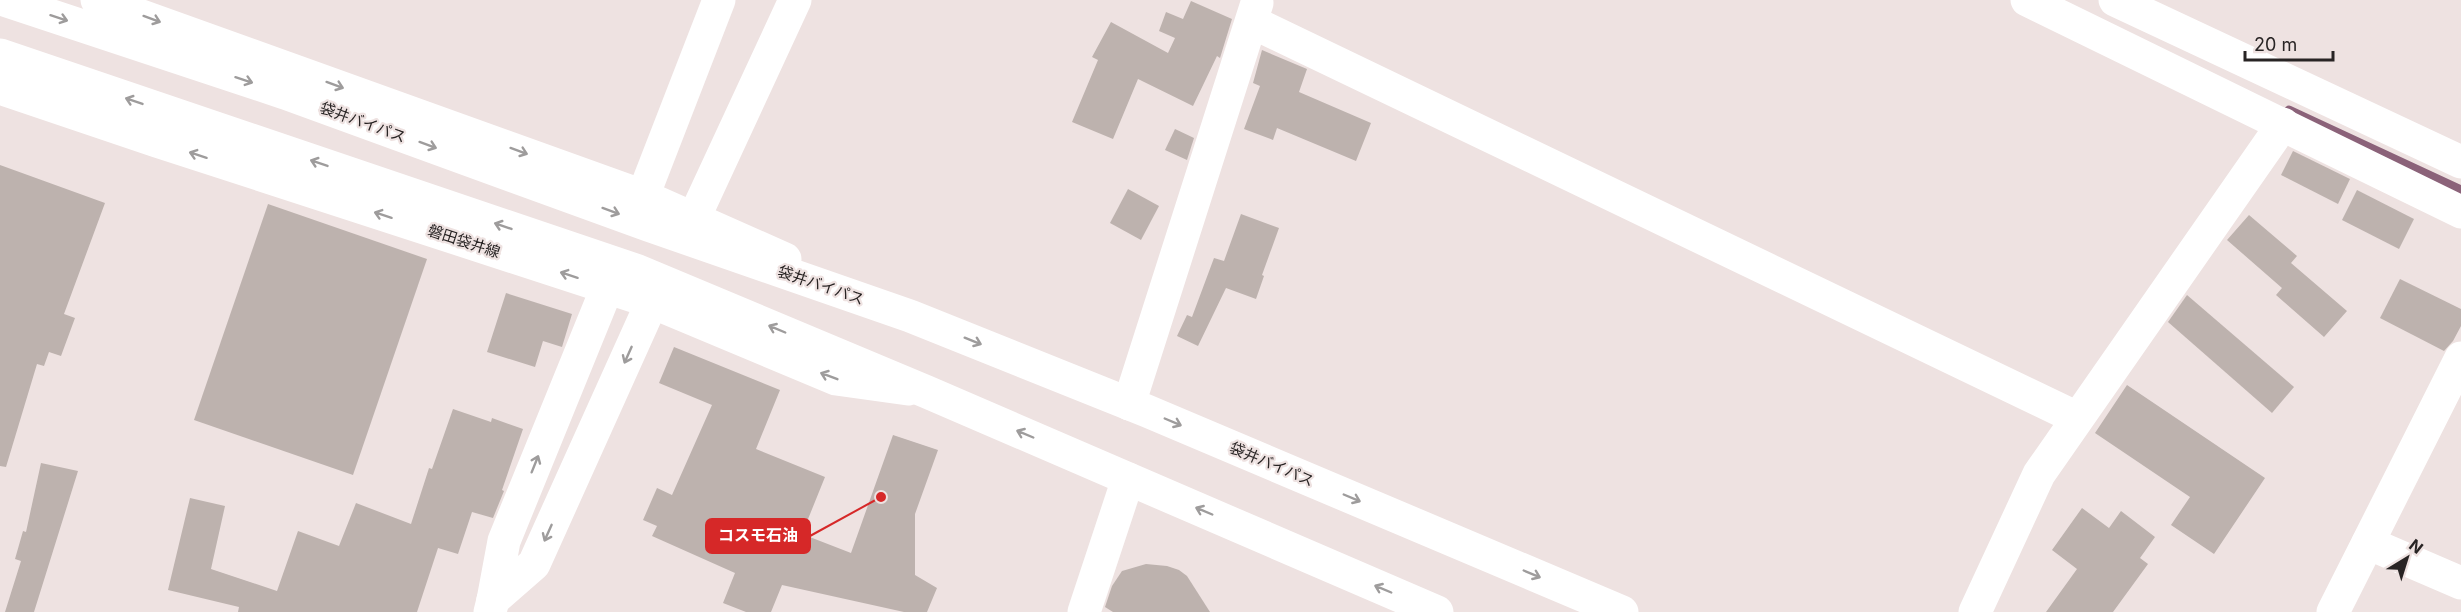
<svg xmlns="http://www.w3.org/2000/svg" width="2461" height="612" font-family="Inter,'Noto Sans JP',sans-serif">
	<style>
		.lines { fill: none; stroke-linecap: round; stroke-linejoin: round }
		.stream { stroke: #8b6279; stroke-width: 9 }
		.building { fill: #bdb2ae }
		.street { stroke: #fff; stroke-width: 33 }
		.secondary { stroke: #fff; stroke-width: 33 }
		.highway { stroke: #fff; stroke-width: 33 }
		.oneway { stroke: #9e9c9c }
		.labels { text-anchor: middle; dominant-baseline: central; stroke-width: 4.5; stroke-linejoin: round; paint-order: stroke }
		.street-label { font-size: 15px; fill: #282424; stroke: #eee2e1 }
		.leader { fill: none; stroke: #d62828; stroke-width: 2 }
		.callout-dot { fill: #d62828; stroke: #eee2e1; stroke-width: 2 }
		.callout { fill: #d62828; stroke: #d62828; stroke-width: 2 }
		.callout-label { font-size: 16px; text-anchor: middle; font-weight: bold; fill: #fff }
	</style>
	<rect width="100%" height="100%" fill="#eee2e1"/>
	<g class="lines">
		<path class="stream" d="M 2289,110 L 2461,190"/>
	</g>
	<g class="building">
		<path d="M 1191,1 L 1232,19 L 1220,58 L 1217,56 L 1193,106 L 1138,79 L 1113,139 L 1072,122 L 1098,60 L 1092,57 L 1111,22 L 1168,53 L 1175,38 L 1159,31 L 1166,12 L 1183,19 Z"/>
		<path d="M 1262,50 L 1307,69 L 1299,92 L 1371,123 L 1356,161 L 1277,128 L 1273,140 L 1244,129 L 1260,86 L 1253,83 Z"/>
		<path d="M 1175,129 L 1194,138 L 1187,160 L 1165,150 Z"/>
		<path d="M 2293,151 L 2350,179 L 2338,204 L 2281,175 Z"/>
		<path d="M 0,165 L 105,203 L 64,314 L 75,318 L 61,356 L 49,352 L 44,366 L 37,364 L 6,467 L 0,466 Z"/>
		<path d="M 1128,189 L 1159,206 L 1141,240 L 1110,223 Z"/>
		<path d="M 2357,190 L 2414,219 L 2399,249 L 2342,220 Z"/>
		<path d="M 268,204 L 427,259 L 353,475 L 194,420 Z"/>
		<path d="M 1241,214 L 1279,228 L 1262,275 L 1264,276 L 1256,299 L 1226,288 L 1198,346 L 1177,336 L 1187,315 L 1192,317 L 1214,258 L 1224,261 Z"/>
		<path d="M 2249,215 L 2297,256 L 2291,263 L 2347,311 L 2324,337 L 2276,295 L 2282,288 L 2227,240 Z"/>
		<path d="M 2400,279 L 2461,309 L 2461,326 L 2453,341 L 2444,351 L 2380,318 Z"/>
		<path d="M 506,293 L 572,314 L 562,347 L 543,341 L 535,367 L 487,352 Z"/>
		<path d="M 2187,295 L 2294,387 L 2272,413 L 2168,322 Z"/>
		<path d="M 674,347 L 780,390 L 756,449 L 825,477 L 802,534 L 851,553 L 893,435 L 938,450 L 915,514 L 915,575 L 937,588 L 927,612 L 904,612 L 782,585 L 771,612 L 746,612 L 723,603 L 735,573 L 652,536 L 657,526 L 643,520 L 657,488 L 672,495 L 712,405 L 659,383 Z"/>
		<path d="M 2127,385 L 2265,478 L 2214,554 L 2171,525 L 2190,497 L 2095,433 Z"/>
		<path d="M 453,409 L 491,422 L 492,418 L 523,429 L 502,490 L 504,491 L 493,518 L 472,512 L 458,554 L 438,548 L 417,612 L 238,612 L 239,607 L 168,590 L 190,498 L 225,506 L 211,569 L 277,591 L 298,531 L 339,546 L 356,503 L 411,524 L 429,468 L 432,469 Z"/>
		<path d="M 41,463 L 78,471 L 34,612 L 5,612 L 21,561 L 15,559 L 23,531 L 26,532 Z"/>
		<path d="M 2082,508 L 2109,528 L 2121,511 L 2155,537 L 2140,558 L 2148,564 L 2113,612 L 2046,612 L 2077,569 L 2052,550 Z"/>
		<path d="M 1146,564 L 1167,566 L 1179,570 L 1187,576 L 1210,612 L 1113,612 L 1105,607 L 1112,586 L 1122,571 Z"/>
	</g>
	<g class="lines">
		<g class="street">
			<path d="M 2027,0 L 2461,212"/>
			<path d="M 2115,0 L 2461,162"/>
			<path d="M 1252,22 L 2077,418"/>
			<path d="M 643,196 L 719,0"/>
			<path d="M 694,218 L 795,0"/>
			<path d="M 1129,404 L 1257,3"/>
			<path d="M 2368,543 L 2461,583"/>
			<path d="M 493,600 L 534,564 L 652,302"/>
			<path d="M 493,600 L 504,541 L 607,288"/>
			<path d="M 1084,612 L 1128,479"/>
			<path d="M 1975,612 L 2039,474 L 2283,124"/>
		</g>
		<g class="secondary">
			<path d="M 97,0 L 643,196 L 785,259"/>
			<path d="M 0,88 L 157,141 L 652,302 L 836,379 L 908,389"/>
			<path d="M 490,612 L 493,600"/>
			<path d="M 2333,612 L 2461,358"/>
		</g>
		<g class="highway">
			<path d="M 4,0 L 285,93 L 648,225 L 910,316 L 1147,411 L 1622,612"/>
			<path d="M 0,55 L 638,271 L 927,392 L 1437,612"/>
		</g>
	</g>
	<defs><path id="oneway-shaft" d="M-6 0H5M1.5-3L5.5 0L1.5 3" fill="none" stroke-width="1.6" stroke-linecap="round" stroke-linejoin="round" transform="scale(1.5)"/></defs>
	<g class="oneway">
		<use href="#oneway-shaft" transform="translate(59 18) rotate(18)"/>
		<use href="#oneway-shaft" transform="translate(152 19) rotate(20)"/>
		<use href="#oneway-shaft" transform="translate(244 80) rotate(18)"/>
		<use href="#oneway-shaft" transform="translate(335 85) rotate(20)"/>
		<use href="#oneway-shaft" transform="translate(134 101) rotate(-161)"/>
		<use href="#oneway-shaft" transform="translate(428 145) rotate(20)"/>
		<use href="#oneway-shaft" transform="translate(519 151) rotate(20)"/>
		<use href="#oneway-shaft" transform="translate(198 155) rotate(-162)"/>
		<use href="#oneway-shaft" transform="translate(319 163) rotate(-161)"/>
		<use href="#oneway-shaft" transform="translate(611 211) rotate(20)"/>
		<use href="#oneway-shaft" transform="translate(383 215) rotate(-162)"/>
		<use href="#oneway-shaft" transform="translate(503 226) rotate(-161)"/>
		<use href="#oneway-shaft" transform="translate(569 275) rotate(-162)"/>
		<use href="#oneway-shaft" transform="translate(777 329) rotate(-157)"/>
		<use href="#oneway-shaft" transform="translate(973 341) rotate(22)"/>
		<use href="#oneway-shaft" transform="translate(628 355) rotate(114)"/>
		<use href="#oneway-shaft" transform="translate(829 376) rotate(-159)"/>
		<use href="#oneway-shaft" transform="translate(1173 422) rotate(23)"/>
		<use href="#oneway-shaft" transform="translate(1025 434) rotate(-157)"/>
		<use href="#oneway-shaft" transform="translate(535 464) rotate(-68)"/>
		<use href="#oneway-shaft" transform="translate(1352 498) rotate(23)"/>
		<use href="#oneway-shaft" transform="translate(1204 511) rotate(-157)"/>
		<use href="#oneway-shaft" transform="translate(548 533) rotate(114)"/>
		<use href="#oneway-shaft" transform="translate(1532 574) rotate(23)"/>
		<use href="#oneway-shaft" transform="translate(1383 589) rotate(-157)"/>
	</g>
	<g class="labels">
		<g class="street-label">
			<text transform="translate(363 122) rotate(20)">袋井バイパス</text>
			<text transform="translate(464 241) rotate(18)">磐田袋井線</text>
			<text transform="translate(821 285) rotate(19)">袋井バイパス</text>
			<text transform="translate(1272 464) rotate(23)">袋井バイパス</text>
		</g>
	</g>
	<path class="leader" d="M881 497L810 536"/>
	<circle class="callout-dot" cx="881" cy="497" r="6"/>
	<rect class="callout" x="706" y="519" width="104" height="34" rx="6"/>
	<g class="callout-label">
		<text x="758" y="541">コスモ石油</text>
	</g>
	<g transform="translate(2407 558) rotate(38)" stroke="#eee2e1" stroke-width="4.5" paint-order="stroke">
	<path d="M0-4.5L10 22L0 15L-10 22Z" fill="#282424"/>
	<text y="-9" font-size="16" font-weight="bold" text-anchor="middle" fill="#282424">N</text>
	</g>
	<path d="M2245 51v9h88v-9" fill="none" stroke="#282424" stroke-width="3"/>
	<text x="2254" y="51" font-size="18" fill="#282424" stroke="#eee2e1" stroke-width="4.5" paint-order="stroke">20 m</text>
</svg>
